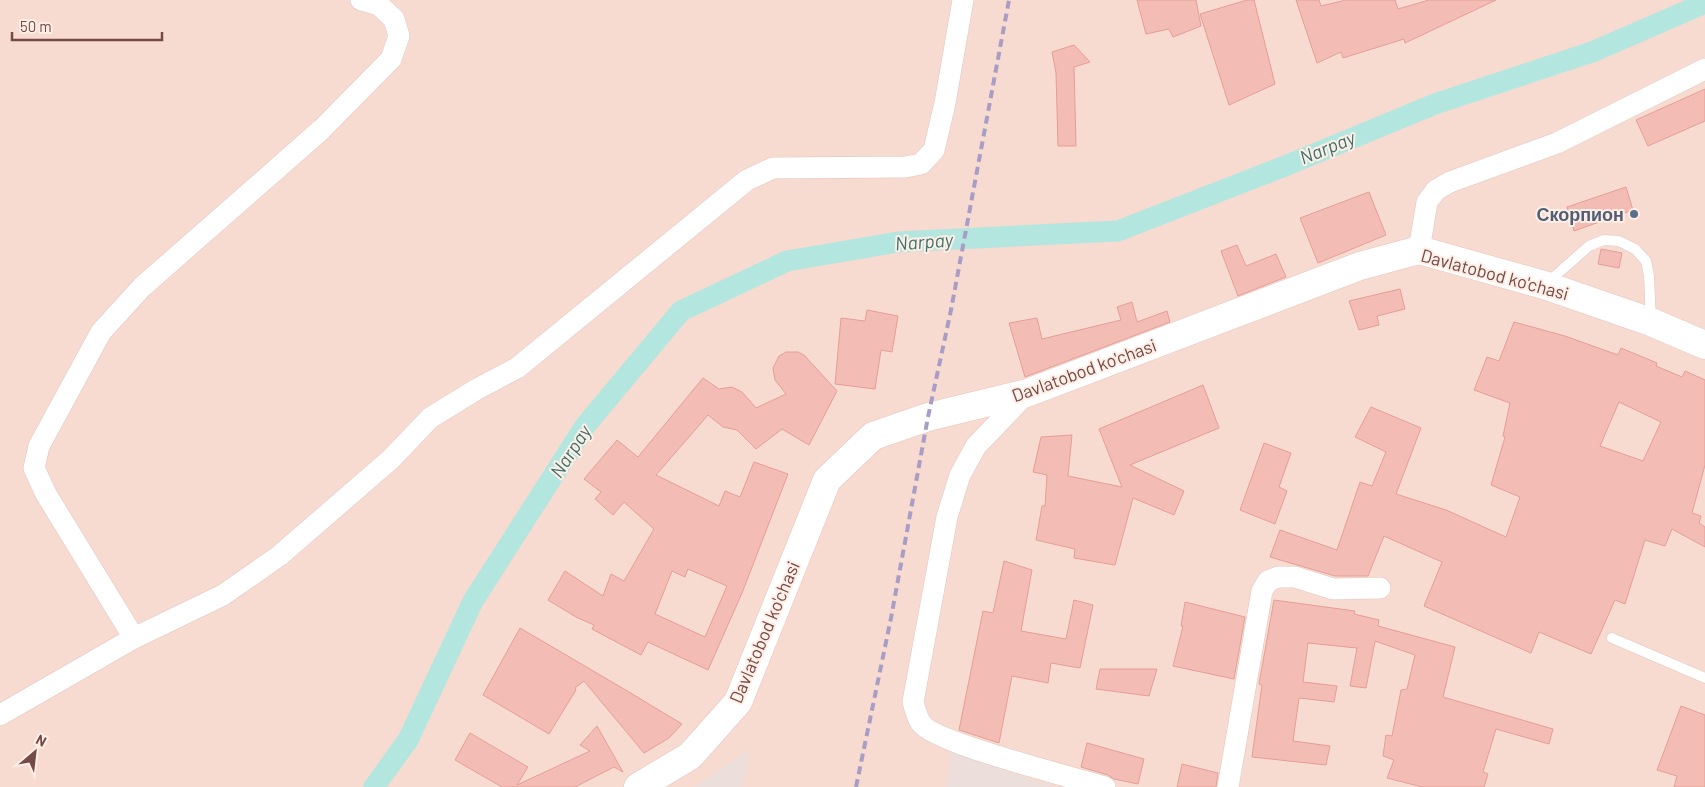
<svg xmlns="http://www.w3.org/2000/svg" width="1705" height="787" font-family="Barlow,sans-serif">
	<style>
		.residential { fill: #f7dbd0 }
		.industrial { fill: #ebdedb }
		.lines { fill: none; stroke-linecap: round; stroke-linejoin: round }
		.canal { stroke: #b3e6df; stroke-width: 21 }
		.building { fill: #f3bdb6; stroke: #e69d96; fill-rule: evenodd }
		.lane-casing { stroke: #e3c4be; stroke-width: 11 }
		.street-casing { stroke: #e3c4be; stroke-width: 22 }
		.secondary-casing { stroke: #e8c3bb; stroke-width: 29 }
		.lane { stroke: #fff; stroke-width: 10 }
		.street { stroke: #fff; stroke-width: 21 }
		.secondary { stroke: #fff; stroke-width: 28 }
		.rail { stroke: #a89ec5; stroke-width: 4; stroke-dasharray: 8 5; stroke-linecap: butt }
		.service-dot { fill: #5c6f8a; stroke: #ffeee6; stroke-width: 2 }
		.labels { text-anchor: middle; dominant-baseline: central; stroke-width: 4; stroke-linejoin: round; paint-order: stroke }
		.service-label { font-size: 18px; font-weight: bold; fill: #4e5e75; stroke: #ffeee6; text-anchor: end }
		.street-label { font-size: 18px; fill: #744a46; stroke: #ffeee6 }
		.water-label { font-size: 19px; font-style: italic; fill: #38736c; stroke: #ffeee6 }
	</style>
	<rect width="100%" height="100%" fill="#fde9df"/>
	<rect class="residential" x="0" y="0" width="1705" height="787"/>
	<g class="industrial">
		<path d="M 750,749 L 742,787 L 695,787 Z"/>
		<path d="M 952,752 L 1054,787 L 946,787 Z"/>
	</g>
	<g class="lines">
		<path class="canal" d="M 374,787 L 408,740 L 473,601 L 585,426 L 681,311 L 787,261 L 898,242 L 1118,231 L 1285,166 L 1435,104 L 1592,52 L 1705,3"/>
	</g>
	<g class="building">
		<path d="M 1137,0 L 1196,0 L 1201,26 L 1173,37 L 1169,29 L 1146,34 Z"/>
		<path d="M 1247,0 L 1254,0 L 1275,84 L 1229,105 L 1200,14 Z"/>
		<path d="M 1296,0 L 1319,0 L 1321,6 L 1346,0 L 1395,0 L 1398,9 L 1429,0 L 1496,0 L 1405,43 L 1404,39 L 1343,58 L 1341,52 L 1317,63 Z"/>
		<path d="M 1074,45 L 1090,62 L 1074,67 L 1076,146 L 1058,146 L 1056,73 L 1052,52 Z"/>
		<path d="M 1705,89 L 1705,121 L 1648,146 L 1636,120 Z"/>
		<path d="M 1626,187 L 1633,210 L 1574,231 L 1567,207 Z"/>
		<path d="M 1369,192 L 1386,235 L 1318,263 L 1300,218 Z"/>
		<path d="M 1237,245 L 1246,266 L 1276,254 L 1286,277 L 1238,296 L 1221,251 Z"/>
		<path d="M 1601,249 L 1622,253 L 1619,268 L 1598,264 Z"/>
		<path d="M 1400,289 L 1405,309 L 1377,316 L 1379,325 L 1359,330 L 1349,301 Z"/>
		<path d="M 1132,302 L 1137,322 L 1167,311 L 1170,322 L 1025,377 L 1009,323 L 1037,318 L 1042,339 L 1121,320 L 1117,307 Z"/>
		<path d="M 867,310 L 898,316 L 892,352 L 881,350 L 875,389 L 835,384 L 841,318 L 865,321 Z"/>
		<path d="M 1514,322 L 1565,336 L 1618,355 L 1621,348 L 1657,363 L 1656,366 L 1682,377 L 1685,371 L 1705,380 L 1705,465 L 1692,513 L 1701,516 L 1699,523 L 1705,527 L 1705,547 L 1672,529 L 1665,546 L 1645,540 L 1625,604 L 1615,600 L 1591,654 L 1539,632 L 1531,653 L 1424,606 L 1442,562 L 1384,536 L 1368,576 L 1335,576 L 1270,557 L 1280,530 L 1337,550 L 1360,482 L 1372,486 L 1386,452 L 1355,437 L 1371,407 L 1421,428 L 1396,494 L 1446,510 L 1506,537 L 1520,497 L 1491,485 L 1505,437 L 1503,436 L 1510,403 L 1474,390 L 1487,357 L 1499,361 ZM 1619,402 L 1661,422 L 1643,461 L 1600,446 Z"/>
		<path d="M 786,352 L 798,352 L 804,355 L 837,391 L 809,445 L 782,429 L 756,449 L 737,430 L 723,427 L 708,415 L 656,475 L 719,506 L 725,491 L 740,497 L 754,462 L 788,474 L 742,593 L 708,670 L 648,642 L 641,655 L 592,629 L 594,625 L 576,617 L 548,600 L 565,571 L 603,596 L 611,574 L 624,581 L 654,529 L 624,502 L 613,515 L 595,499 L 601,492 L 584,479 L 617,440 L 638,457 L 703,378 L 719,389 L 732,387 L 742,392 L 756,408 L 786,394 L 775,380 L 773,368 L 779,356 ZM 688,569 L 727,586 L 705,637 L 655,614 L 672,571 L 685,577 Z"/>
		<path d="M 1203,385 L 1219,428 L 1130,465 L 1184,491 L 1174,515 L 1133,498 L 1115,565 L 1074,558 L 1075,549 L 1036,540 L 1042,506 L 1045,506 L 1047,475 L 1033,472 L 1041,437 L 1072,435 L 1068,476 L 1122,487 L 1099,429 Z"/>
		<path d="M 1264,443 L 1291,453 L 1279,487 L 1287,491 L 1275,524 L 1240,510 Z"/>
		<path d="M 1004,561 L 1032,570 L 1021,631 L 1066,639 L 1074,600 L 1093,605 L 1080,668 L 1051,663 L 1048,683 L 1012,676 L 999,743 L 959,730 L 983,611 L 993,613 Z"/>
		<path d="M 1274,600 L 1355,611 L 1354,614 L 1379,620 L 1378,626 L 1455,647 L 1443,697 L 1553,729 L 1549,744 L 1496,729 L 1483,772 L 1488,774 L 1484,787 L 1422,787 L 1387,778 L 1394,760 L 1383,756 L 1386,735 L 1392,736 L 1401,690 L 1407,689 L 1415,655 L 1375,641 L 1366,688 L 1350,686 L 1357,648 L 1308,643 L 1303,682 L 1337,686 L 1334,702 L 1299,698 L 1293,741 L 1330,746 L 1326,765 L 1252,757 L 1262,685 L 1259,684 Z"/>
		<path d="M 1185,602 L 1245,617 L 1234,679 L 1173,666 L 1183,626 L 1181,626 Z"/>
		<path d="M 520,628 L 624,689 L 682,724 L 669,738 L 644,753 L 584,681 L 575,688 L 576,690 L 549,734 L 483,695 Z"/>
		<path d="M 1100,669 L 1157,669 L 1149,696 L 1096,689 Z"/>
		<path d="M 1681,706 L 1705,715 L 1705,787 L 1674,787 L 1677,776 L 1657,770 Z"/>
		<path d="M 597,726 L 623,772 L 614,767 L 575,787 L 502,787 L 455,760 L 470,733 L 528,767 L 517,785 L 590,751 L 580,745 Z"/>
		<path d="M 1087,743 L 1144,759 L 1138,784 L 1114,779 L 1108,775 L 1081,767 Z"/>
		<path d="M 1182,764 L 1218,773 L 1216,787 L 1177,787 Z"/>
	</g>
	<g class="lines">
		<defs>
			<g id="lane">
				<path d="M 1547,283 L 1589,246 L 1604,240 L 1619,241 L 1635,249 L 1646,261 L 1649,276 L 1651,320"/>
				<path d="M 1612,638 L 1705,678"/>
			</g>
			<g id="street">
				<path d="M 1419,250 L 1427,202 L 1436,190 L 1450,182 L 1557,143 L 1705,69"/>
				<path d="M 1027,393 L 976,446 L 960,475 L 947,517 L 913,702 C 915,708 917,718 921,723 C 934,743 1075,778 1105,787"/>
				<path d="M 134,638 L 46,494 L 34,468 L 39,446 L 101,332 L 142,287 L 322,129 L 391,59 L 399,36 L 394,19 L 379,5 L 361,0"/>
				<path d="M 0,715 L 134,638 L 223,595 L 279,556 L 391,459 L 430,418 L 477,389 L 517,368 L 747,180 L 773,168 L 905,167 L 921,164 L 934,150 L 945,103 L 963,0"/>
				<path d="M 1228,787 L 1262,591 L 1268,581 L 1278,577 L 1295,577 L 1333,589 L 1380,588"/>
			</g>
			<path id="secondary" d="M 638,787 L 690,756 L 738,702 L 827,480 L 873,436 L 928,417 L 1027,393 L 1360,266 L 1419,250 L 1544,285 L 1651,322 L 1705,345"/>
		</defs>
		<use href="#lane" class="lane-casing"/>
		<use href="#street" class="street-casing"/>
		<use href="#secondary" class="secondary-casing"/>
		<use href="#lane" class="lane"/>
		<use href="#street" class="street"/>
		<use href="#secondary" class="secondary"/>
		<path class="rail" d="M 856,787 L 891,618 L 928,417 L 951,310 L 1009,0"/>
	</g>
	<circle class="service-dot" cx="1634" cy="214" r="5"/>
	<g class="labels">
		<g class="service-label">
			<text x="1624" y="214">Скорпион</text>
		</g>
		<g class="street-label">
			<text transform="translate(1495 274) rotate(15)">Davlatobod ko'chasi</text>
			<text transform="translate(1084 370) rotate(-20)">Davlatobod ko'chasi</text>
			<text transform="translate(764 632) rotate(-67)">Davlatobod ko'chasi</text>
		</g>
		<g class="water-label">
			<text transform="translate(1327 147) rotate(-22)">Narpay</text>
			<text transform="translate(924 241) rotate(-4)">Narpay</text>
			<text transform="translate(570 451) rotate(-57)">Narpay</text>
		</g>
	</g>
	<g transform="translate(35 752) rotate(28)" stroke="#ffeee6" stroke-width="4" paint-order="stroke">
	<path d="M0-4L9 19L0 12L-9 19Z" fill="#744a46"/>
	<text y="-8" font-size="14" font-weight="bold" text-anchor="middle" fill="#744a46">N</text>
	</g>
	<path d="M12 32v8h150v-8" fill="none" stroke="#744a46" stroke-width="2.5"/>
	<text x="20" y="32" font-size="15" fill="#744a46" stroke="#ffeee6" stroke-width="4" paint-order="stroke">50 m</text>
</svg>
